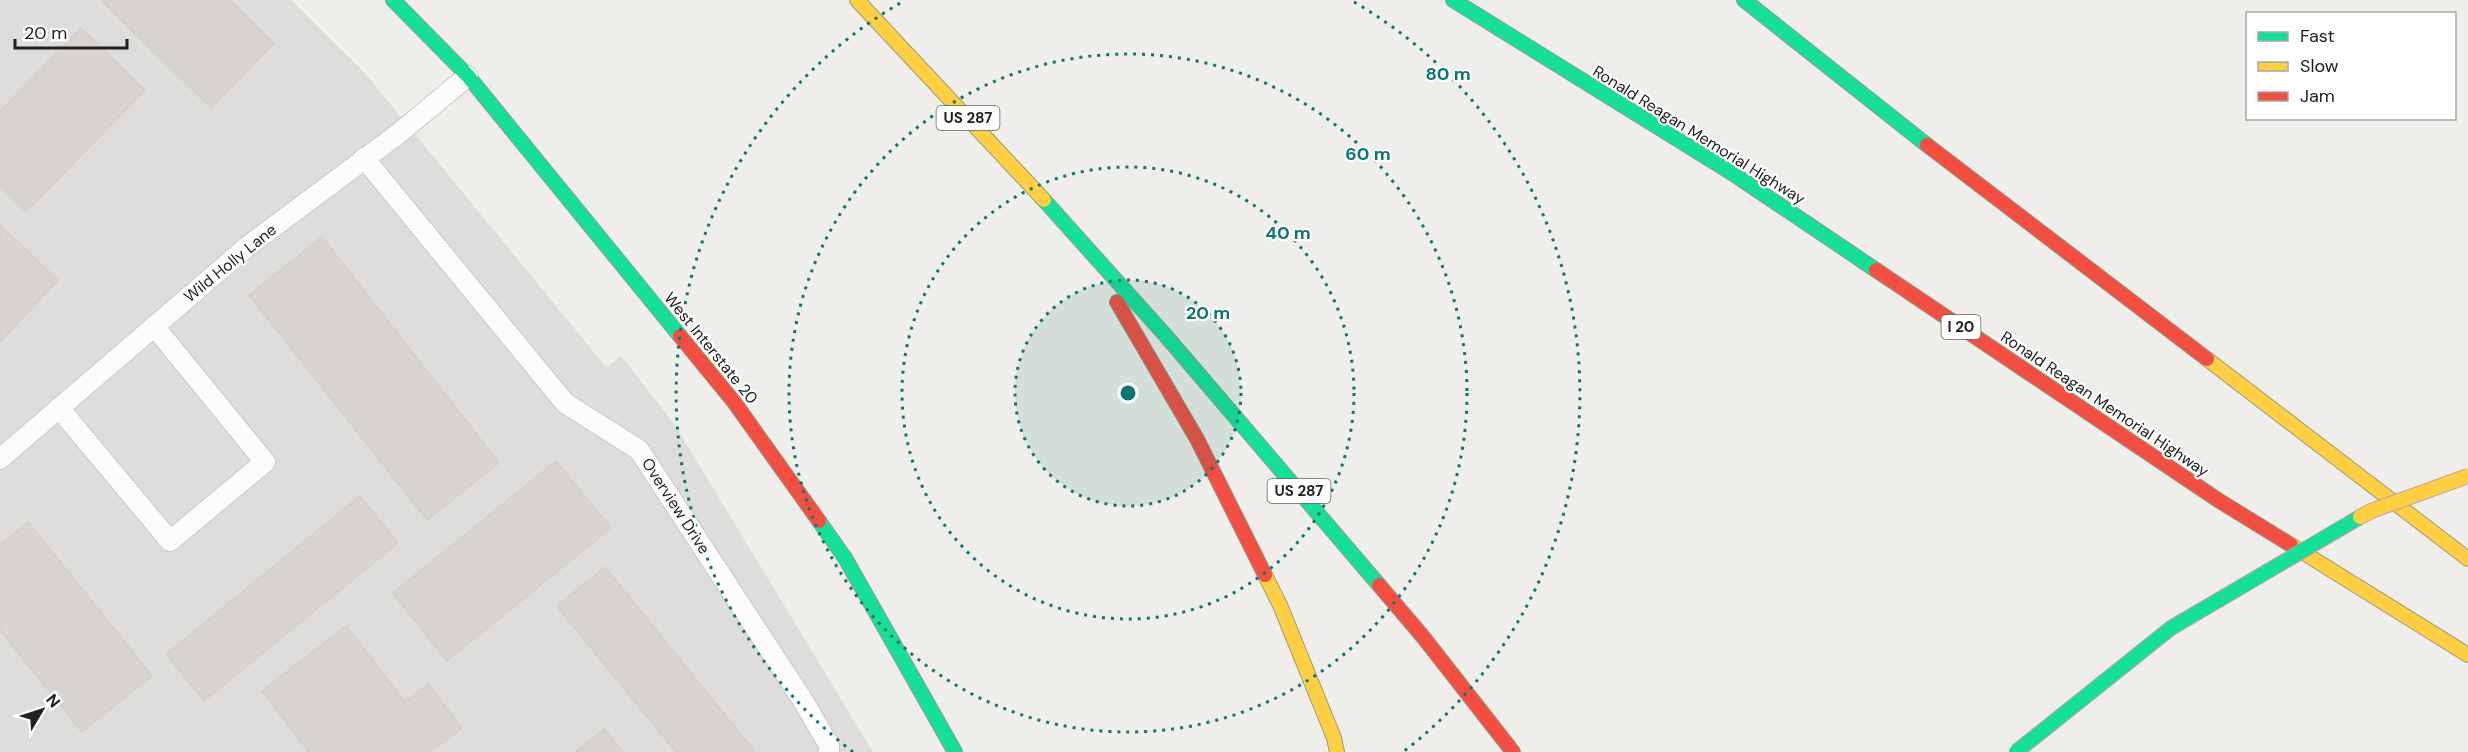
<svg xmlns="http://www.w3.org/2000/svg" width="2468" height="752" font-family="'DM Sans',sans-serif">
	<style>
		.residential { fill: #dfdddb }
		.building { fill: #d7d4d1; stroke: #d3d0cb; stroke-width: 1.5 }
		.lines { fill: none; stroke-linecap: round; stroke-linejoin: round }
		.lane-casing { stroke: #c8c8c6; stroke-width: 22 }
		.fast-casing { stroke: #969a81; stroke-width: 16 }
		.slow-casing { stroke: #969a81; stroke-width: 16 }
		.jam-casing { stroke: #969a81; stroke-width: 16 }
		.lane { stroke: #fdfcfc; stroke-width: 20 }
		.fast { stroke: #16e098; stroke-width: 14 }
		.slow { stroke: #ffcf43; stroke-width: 14 }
		.jam { stroke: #f24e42; stroke-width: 14 }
		.fast-bridge-casing { stroke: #c6a0a7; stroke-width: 16; stroke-linecap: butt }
		.slow-bridge-casing { stroke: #c6a0a7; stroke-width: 16; stroke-linecap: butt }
		.fast-bridge { stroke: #16e098; stroke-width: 14 }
		.slow-bridge { stroke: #ffcf43; stroke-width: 14 }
		.ring { fill: none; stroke: #0f766e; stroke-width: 3; stroke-dasharray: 3 6 }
		.labels { text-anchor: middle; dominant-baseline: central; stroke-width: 4.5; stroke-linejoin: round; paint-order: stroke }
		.shield { fill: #fff; stroke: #646464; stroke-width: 1.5 }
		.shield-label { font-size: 15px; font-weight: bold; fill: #212121 }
		.street-label { font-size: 16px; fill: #212121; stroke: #fff }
		.centre { fill: #0f766e; stroke: #fff; stroke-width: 3 }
		.ring-label { font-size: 18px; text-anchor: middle; font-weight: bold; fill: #0f766e; stroke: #fff; stroke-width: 4.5; stroke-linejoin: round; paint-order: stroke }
	</style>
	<rect width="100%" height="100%" fill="#f0eeea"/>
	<path class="residential" d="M 0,0 L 291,0 L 363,71 L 606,367 L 621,356 L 675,425 L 873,752 L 0,752 Z"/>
	<g class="building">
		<path d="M 101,0 L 230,0 L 274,43 L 211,108 Z"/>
		<path d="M 81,28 L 145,90 L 26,212 L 0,186 L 0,111 Z"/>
		<path d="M 0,225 L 58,280 L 0,342 Z"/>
		<path d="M 322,237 L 499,463 L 427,520 L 249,295 Z"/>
		<path d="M 556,461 L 611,528 L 447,661 L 393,593 Z"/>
		<path d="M 360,496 L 398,543 L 204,701 L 166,654 Z"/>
		<path d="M 28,522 L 152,676 L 82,732 L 0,630 L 0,545 Z"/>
		<path d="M 605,567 L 755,752 L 676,752 L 557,606 Z"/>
		<path d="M 346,626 L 405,702 L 428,684 L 462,728 L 430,752 L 309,752 L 262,691 Z"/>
		<path d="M 604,729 L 623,752 L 575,752 Z"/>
	</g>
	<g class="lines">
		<defs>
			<g id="lane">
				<path d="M 364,158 L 565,403 L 639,450 L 802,699 L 829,745 L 829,752"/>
				<path d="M 59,408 L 170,541 L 265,462 L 154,326"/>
				<path d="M 0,459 L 248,246 L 398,134 L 468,76"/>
			</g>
			<g id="fast">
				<path d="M 393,0 L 468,76 L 680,336"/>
				<path d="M 1453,0 L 1735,175 L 1876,270"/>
				<path d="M 1744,0 L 1927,145"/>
				<path d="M 1044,200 L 1166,336 L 1379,585"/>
				<path d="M 819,521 L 845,558 L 955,752"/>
			</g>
			<g id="slow">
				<path d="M 857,0 L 1044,200"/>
				<path d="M 2207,359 L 2468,559"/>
				<path d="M 2291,545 L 2468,655"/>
				<path d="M 1265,575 L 1280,605 L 1334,738 L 1337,752"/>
			</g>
			<g id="jam">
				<path d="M 1927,145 L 2207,359"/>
				<path d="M 1876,270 L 2218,500 L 2291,545"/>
				<path d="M 1117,302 L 1197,439 L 1265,575"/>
				<path d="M 680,336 L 734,402 L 819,521"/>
				<path d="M 1379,585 L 1424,638 L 1513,752"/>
			</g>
		</defs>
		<use href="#lane" class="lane-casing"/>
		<use href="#fast" class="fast-casing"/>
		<use href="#slow" class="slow-casing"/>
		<use href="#jam" class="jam-casing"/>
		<use href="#lane" class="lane"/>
		<use href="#fast" class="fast"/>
		<use href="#slow" class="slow"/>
		<use href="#jam" class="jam"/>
		<defs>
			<path id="fast-bridge" d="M 2016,752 L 2171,628 L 2360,517"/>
			<path id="slow-bridge" d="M 2360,517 L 2371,511 L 2468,476"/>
		</defs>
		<use href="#fast-bridge" class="fast-bridge-casing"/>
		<use href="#slow-bridge" class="slow-bridge-casing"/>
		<use href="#fast-bridge" class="fast-bridge"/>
		<use href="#slow-bridge" class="slow-bridge"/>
	</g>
	<circle cx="1128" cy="393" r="113" fill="#0f766e" fill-opacity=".12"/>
	<g class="ring">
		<circle cx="1128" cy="393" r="113"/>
		<circle cx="1128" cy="393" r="226"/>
		<circle cx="1128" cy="393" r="339"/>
		<path d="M853 752A452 452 0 0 1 902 2M1354 2A452 452 0 0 1 1403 752"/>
	</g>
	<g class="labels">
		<g class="shield">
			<rect x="936.5" y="106" width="63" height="24" rx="4.5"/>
			<rect x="1941.5" y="315" width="39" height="24" rx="4.5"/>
			<rect x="1267.5" y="479" width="63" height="24" rx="4.5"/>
		</g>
		<g class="shield-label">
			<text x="968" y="118">US 287</text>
			<text x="1961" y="327">I 20</text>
			<text x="1299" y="491">US 287</text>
		</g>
		<g class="street-label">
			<text transform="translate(1699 135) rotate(32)">Ronald Reagan Memorial Highway</text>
			<text transform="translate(230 263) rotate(-39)">Wild Holly Lane</text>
			<text transform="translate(711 348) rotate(51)">West Interstate 20</text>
			<text transform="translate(2105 404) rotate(34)">Ronald Reagan Memorial Highway</text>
			<text transform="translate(676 506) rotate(57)">Overview Drive</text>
		</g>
	</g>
	<circle cx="1128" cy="393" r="9" class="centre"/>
	<g class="ring-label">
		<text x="1448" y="80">80 m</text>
		<text x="1368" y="160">60 m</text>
		<text x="1288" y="239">40 m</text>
		<text x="1208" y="319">20 m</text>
	</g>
	<rect x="2246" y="12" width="210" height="108" fill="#ffffff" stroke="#a6a6a6" stroke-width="1.5"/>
	<rect x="2258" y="32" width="30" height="9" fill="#16e098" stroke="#a6a6a6" stroke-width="1.5"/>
	<text x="2300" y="42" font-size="18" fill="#212121">Fast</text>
	<rect x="2258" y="62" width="30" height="9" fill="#ffcf43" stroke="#a6a6a6" stroke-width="1.5"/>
	<text x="2300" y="72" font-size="18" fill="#212121">Slow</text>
	<rect x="2258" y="92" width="30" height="9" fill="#f24e42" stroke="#a6a6a6" stroke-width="1.5"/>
	<text x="2300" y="102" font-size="18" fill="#212121">Jam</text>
	<g transform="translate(42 710) rotate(51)" stroke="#ffffff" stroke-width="4.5" paint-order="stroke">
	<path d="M0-4.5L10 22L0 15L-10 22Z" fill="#212121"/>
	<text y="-9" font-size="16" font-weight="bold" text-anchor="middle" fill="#212121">N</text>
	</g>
	<path d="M15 39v9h112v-9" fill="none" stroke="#212121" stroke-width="3"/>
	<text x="24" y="39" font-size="18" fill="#212121" stroke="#ffffff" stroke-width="4.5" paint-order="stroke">20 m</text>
</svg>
